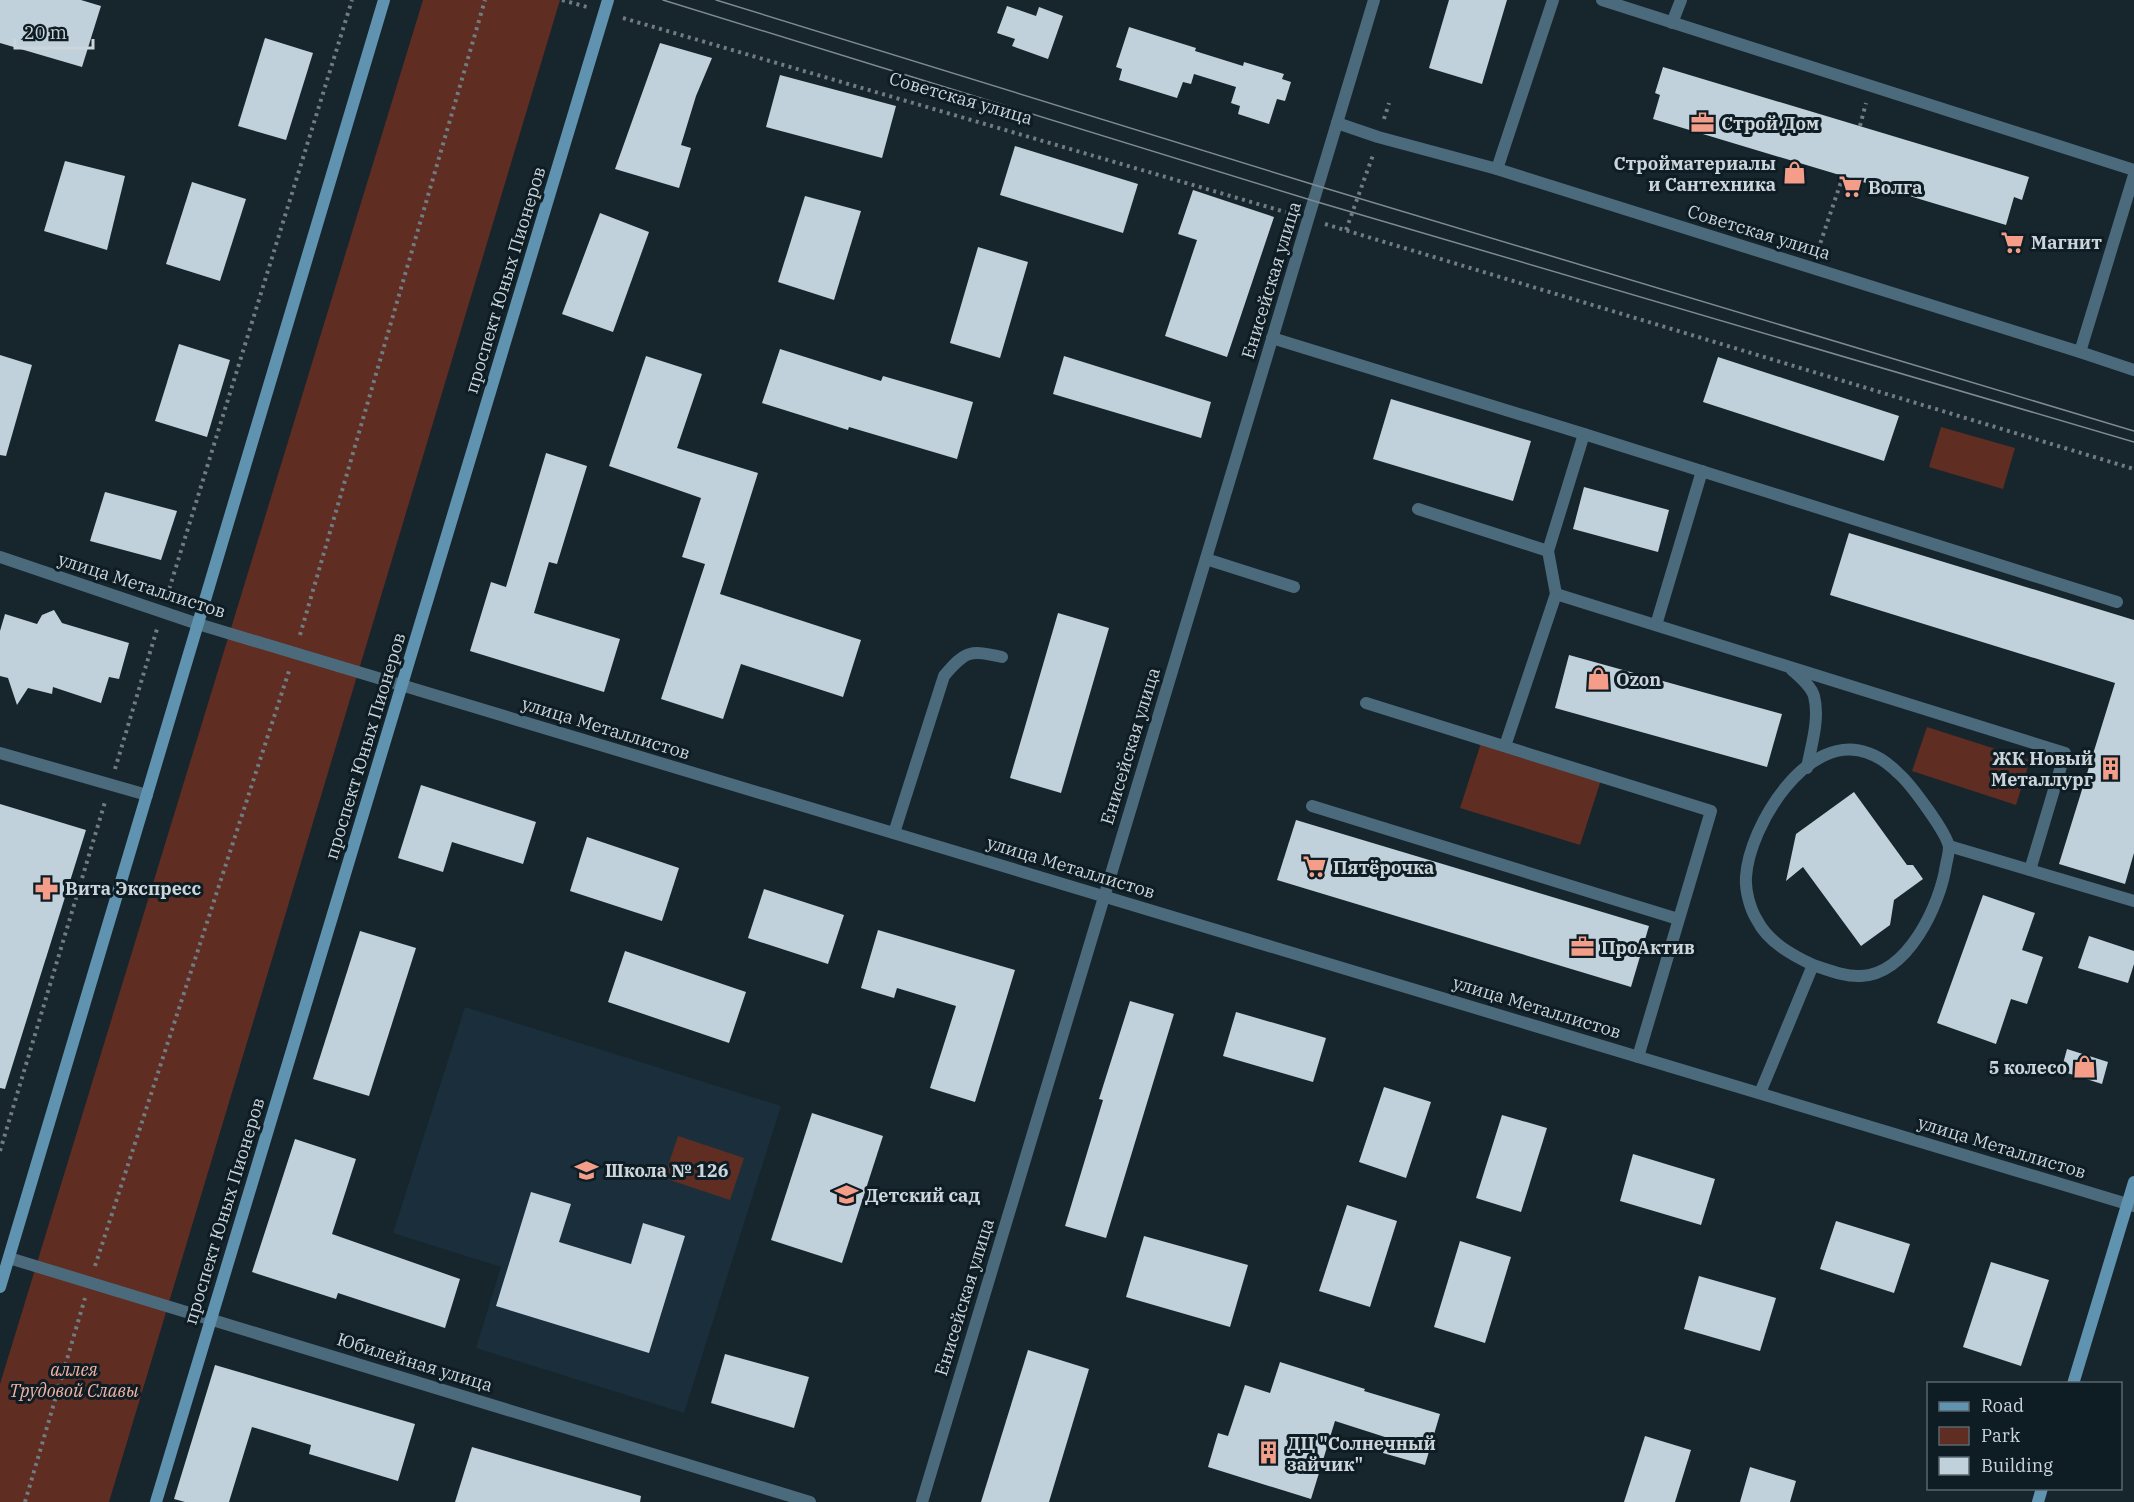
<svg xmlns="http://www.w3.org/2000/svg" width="2134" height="1502" font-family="'IBM Plex Serif',serif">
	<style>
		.built { fill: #1a2f3b }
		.green { fill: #5f2d22 }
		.building { fill: #c0d1dc }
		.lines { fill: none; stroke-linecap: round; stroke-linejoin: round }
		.path { stroke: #707b82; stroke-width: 4; stroke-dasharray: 3 4.5; stroke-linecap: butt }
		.lane { stroke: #4b6b7d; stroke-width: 12 }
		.street { stroke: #4b6b7d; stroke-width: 12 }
		.secondary { stroke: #5f93b0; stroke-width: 12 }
		.tram { stroke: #7f8a90; stroke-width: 1.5 }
		.labels { text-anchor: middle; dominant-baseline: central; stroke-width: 6; stroke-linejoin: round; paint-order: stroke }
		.street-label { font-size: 18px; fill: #ccd5da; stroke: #0e1c24 }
		.poi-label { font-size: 18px; font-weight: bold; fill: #ccd5da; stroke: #0e1c24; text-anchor: start }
		.park-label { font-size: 18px; font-style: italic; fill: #f4b3a3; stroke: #0e1c24 }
	</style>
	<rect width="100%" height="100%" fill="#17252d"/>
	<path class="built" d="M 465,1007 L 781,1106 L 684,1413 L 476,1348 L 501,1267 L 393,1233 Z"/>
	<g class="green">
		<path d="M 423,0 L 560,0 L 109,1502 L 0,1502 L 0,1384 Z"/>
		<path d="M 1941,427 L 2015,448 L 2003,489 L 1929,467 Z"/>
		<path d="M 1927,727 L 2030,760 L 2016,805 L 1912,771 Z"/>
		<path d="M 1481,743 L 1601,780 L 1580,845 L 1460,808 Z"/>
		<path d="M 678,1136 L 744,1158 L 730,1200 L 664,1178 Z"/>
	</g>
	<g class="building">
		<path d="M 0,0 L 81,0 L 101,6 L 82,67 L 0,43 Z"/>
		<path d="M 1449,0 L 1507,0 L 1482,84 L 1429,68 Z"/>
		<path d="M 1007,6 L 1036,16 L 1039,7 L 1063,16 L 1048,59 L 1012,46 L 1015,39 L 997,33 Z"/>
		<path d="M 1129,27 L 1196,48 L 1195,51 L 1243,66 L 1244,62 L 1284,74 L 1282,79 L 1291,82 L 1285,101 L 1277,99 L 1269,124 L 1238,114 L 1240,106 L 1231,103 L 1236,87 L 1194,74 L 1191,84 L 1183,82 L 1177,98 L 1119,80 L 1122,69 L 1116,67 Z"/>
		<path d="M 265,38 L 313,53 L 286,140 L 238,126 Z"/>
		<path d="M 660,43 L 712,58 L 696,96 L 681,145 L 691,148 L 679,188 L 615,169 Z"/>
		<path d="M 1663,67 L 2029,177 L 2022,200 L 2014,197 L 2006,225 L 1653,119 L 1660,95 L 1655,93 Z"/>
		<path d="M 780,75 L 896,106 L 882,158 L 766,127 Z"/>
		<path d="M 1015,146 L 1138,184 L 1123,233 L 1000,195 Z"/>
		<path d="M 65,161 L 125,176 L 107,250 L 44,231 Z"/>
		<path d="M 192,182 L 246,199 L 220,281 L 166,264 Z"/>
		<path d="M 1193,190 L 1274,217 L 1227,357 L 1165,336 L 1197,240 L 1178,234 Z"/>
		<path d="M 805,196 L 861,211 L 834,300 L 778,282 Z"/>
		<path d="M 600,213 L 649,232 L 613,332 L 562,314 Z"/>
		<path d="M 978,247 L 1028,262 L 1000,358 L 950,343 Z"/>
		<path d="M 179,344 L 230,360 L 207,437 L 155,421 Z"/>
		<path d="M 780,349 L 881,381 L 883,376 L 973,402 L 957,459 L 849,427 L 848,430 L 762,403 Z"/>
		<path d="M 0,355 L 32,365 L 6,456 L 0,455 Z"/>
		<path d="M 646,356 L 702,374 L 677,448 L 758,473 L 720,594 L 861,640 L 843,697 L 741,664 L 723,719 L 661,699 L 705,564 L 682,557 L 701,498 L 609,466 Z"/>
		<path d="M 1064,356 L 1211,402 L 1201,438 L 1053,394 Z"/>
		<path d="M 1718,357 L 1899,416 L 1884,461 L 1703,402 Z"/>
		<path d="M 1391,399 L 1531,441 L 1513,501 L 1373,459 Z"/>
		<path d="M 546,453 L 587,466 L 557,564 L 549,562 L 534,613 L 620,639 L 604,692 L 470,651 L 491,582 L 506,587 Z"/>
		<path d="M 1584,487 L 1669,510 L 1658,552 L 1573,529 Z"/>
		<path d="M 105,492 L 177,511 L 161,560 L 90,541 Z"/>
		<path d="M 1849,533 L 2134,620 L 2134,853 L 2125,884 L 2059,864 L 2115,683 L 1830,595 Z"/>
		<path d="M 54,610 L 62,623 L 129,643 L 119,679 L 109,677 L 101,703 L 53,687 L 52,694 L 28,688 L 17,705 L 8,678 L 0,676 L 0,631 L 5,614 L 37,624 L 42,615 Z"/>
		<path d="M 1058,613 L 1109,628 L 1061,793 L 1010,778 Z"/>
		<path d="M 1569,655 L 1782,714 L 1767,767 L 1555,708 Z"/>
		<path d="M 421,785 L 536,822 L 523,864 L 452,842 L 443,872 L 398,858 Z"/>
		<path d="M 1854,792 L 1907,865 L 1913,865 L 1923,879 L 1894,900 L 1890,925 L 1861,946 L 1803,867 L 1786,881 L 1796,834 Z"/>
		<path d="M 0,804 L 86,830 L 5,1089 L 0,1088 Z"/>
		<path d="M 1296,820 L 1649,926 L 1631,987 L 1277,880 Z"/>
		<path d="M 587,837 L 679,868 L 662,921 L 570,891 Z"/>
		<path d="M 764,889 L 844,915 L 828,964 L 748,938 Z"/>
		<path d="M 1983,895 L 2035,913 L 2022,950 L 2043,957 L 2027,1004 L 2011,999 L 1996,1044 L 1937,1023 Z"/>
		<path d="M 878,930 L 1015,970 L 975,1102 L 930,1088 L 956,1006 L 897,988 L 894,998 L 861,988 Z"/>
		<path d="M 360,931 L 416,948 L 369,1096 L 313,1079 Z"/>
		<path d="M 2089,936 L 2134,951 L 2134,964 L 2128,983 L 2078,968 Z"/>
		<path d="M 625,951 L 746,992 L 729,1043 L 608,1002 Z"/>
		<path d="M 1130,1001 L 1174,1014 L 1106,1238 L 1065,1226 L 1103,1100 L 1099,1099 Z"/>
		<path d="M 1236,1012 L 1326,1038 L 1313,1082 L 1223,1056 Z"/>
		<path d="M 2067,1049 L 2108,1062 L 2102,1084 L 2061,1071 Z"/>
		<path d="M 1384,1087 L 1431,1102 L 1406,1178 L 1359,1162 Z"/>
		<path d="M 812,1113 L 883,1136 L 842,1263 L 771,1240 Z"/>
		<path d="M 1502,1115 L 1547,1128 L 1521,1212 L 1476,1198 Z"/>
		<path d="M 295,1139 L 356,1159 L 332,1234 L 460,1279 L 445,1328 L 338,1293 L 336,1299 L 252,1272 Z"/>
		<path d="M 1633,1154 L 1715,1179 L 1701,1225 L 1620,1201 Z"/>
		<path d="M 531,1192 L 571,1204 L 559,1242 L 631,1264 L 643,1223 L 685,1236 L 649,1353 L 496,1306 Z"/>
		<path d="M 1347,1205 L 1397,1221 L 1370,1307 L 1319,1291 Z"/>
		<path d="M 1836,1221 L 1910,1244 L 1894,1293 L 1820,1269 Z"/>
		<path d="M 1144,1236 L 1248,1265 L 1230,1327 L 1126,1297 Z"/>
		<path d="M 1460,1241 L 1511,1257 L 1485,1343 L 1434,1327 Z"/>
		<path d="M 1991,1262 L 2049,1280 L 2021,1366 L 1963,1347 Z"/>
		<path d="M 1699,1276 L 1776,1298 L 1760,1351 L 1684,1329 Z"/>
		<path d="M 1028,1350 L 1089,1369 L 1049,1502 L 981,1502 Z"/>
		<path d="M 725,1354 L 809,1377 L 794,1428 L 711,1403 Z"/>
		<path d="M 1280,1362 L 1365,1389 L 1364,1391 L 1440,1414 L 1425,1465 L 1383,1453 L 1388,1438 L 1335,1421 L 1311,1499 L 1208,1467 L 1218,1433 L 1228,1436 L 1245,1385 L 1270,1393 Z"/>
		<path d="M 215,1365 L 415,1424 L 398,1481 L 309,1454 L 311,1445 L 252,1427 L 229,1502 L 185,1502 L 174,1499 Z"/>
		<path d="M 1645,1436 L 1691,1450 L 1675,1502 L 1624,1502 Z"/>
		<path d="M 472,1447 L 641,1496 L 640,1502 L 455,1502 Z"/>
		<path d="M 1750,1467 L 1796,1481 L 1790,1502 L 1740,1502 Z"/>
	</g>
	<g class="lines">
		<g class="path">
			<path d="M 562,0 L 587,7"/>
			<path d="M 623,18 L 1292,214"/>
			<path d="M 1384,119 L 1389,103"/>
			<path d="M 1860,126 L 1866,103"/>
			<path d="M 1325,224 L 2134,469"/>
			<path d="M 1346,230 L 1373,155"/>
			<path d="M 1818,250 L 1843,176"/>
			<path d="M 167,596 L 352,0"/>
			<path d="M 300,635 L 485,0"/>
			<path d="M 115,769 L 157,629"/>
			<path d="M 0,1151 L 105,802"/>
			<path d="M 95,1266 L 289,671"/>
			<path d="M 25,1502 L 85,1298"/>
		</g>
		<g class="lane">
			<path d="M 1602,0 L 2134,170"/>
			<path d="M 1672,23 L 1681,0"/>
			<path d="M 1497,169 L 1553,0"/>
			<path d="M 1272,338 L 1584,434 L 2117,602"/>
			<path d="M 2080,352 L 2134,175"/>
			<path d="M 1418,509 L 1548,551 L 1556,594"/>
			<path d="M 1548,551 L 1584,434"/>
			<path d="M 1206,559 L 1294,587"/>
			<path d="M 1656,625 L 1702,471"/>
			<path d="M 1792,670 C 1800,677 1811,686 1814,696 C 1820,719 1811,746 1807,768"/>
			<path d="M 1366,703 L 1711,811 L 1638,1057"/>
			<path d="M 1505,746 L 1556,594 L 2065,753 L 2030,870"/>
			<path d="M 0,753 L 147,795"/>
			<path d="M 1312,806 L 1678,919"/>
			<path d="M 894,833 L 944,676 C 966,650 970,650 1002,657"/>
			<path d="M 1949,846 L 2134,901"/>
			<path d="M 1760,1093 L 1813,965 C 1792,955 1768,942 1757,920 C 1750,909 1745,890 1746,877 C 1749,826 1808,730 1868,753 C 1880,757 1890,765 1898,773 C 1910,783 1947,833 1949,847 C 1949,853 1947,860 1946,865 C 1940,905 1908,974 1861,976 C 1845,977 1828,970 1813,965"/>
		</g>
		<g class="street">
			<path d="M 1337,123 L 1378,137 L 1497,169 L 2080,352 L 2134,370"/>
			<path d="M 0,557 L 198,624 L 2134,1206"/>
			<path d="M 9,1258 L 810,1502"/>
			<path d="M 922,1502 L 1374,0"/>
		</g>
		<g class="secondary">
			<path d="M 0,1287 L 384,0"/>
			<path d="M 2073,1384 L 2134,1182"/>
			<path d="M 156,1502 L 608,0"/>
			<path d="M 2038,1502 L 2042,1488"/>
		</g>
		<g class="tram">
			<path d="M 663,0 L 1314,201 L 2134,442"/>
			<path d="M 716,0 L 1318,186 L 2134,431"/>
		</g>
	</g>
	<defs>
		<symbol id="office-bare" viewBox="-9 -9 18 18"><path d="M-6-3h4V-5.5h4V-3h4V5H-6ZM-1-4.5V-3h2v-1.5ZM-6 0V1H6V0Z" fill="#f49e89" stroke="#0e1c24" stroke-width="2.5" paint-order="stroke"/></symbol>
		<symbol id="shop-bare" viewBox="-9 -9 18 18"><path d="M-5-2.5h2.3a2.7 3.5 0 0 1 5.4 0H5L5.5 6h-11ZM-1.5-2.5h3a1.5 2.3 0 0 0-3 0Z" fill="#f49e89" stroke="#0e1c24" stroke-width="2.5" paint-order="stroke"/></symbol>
		<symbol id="supermarket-bare" viewBox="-9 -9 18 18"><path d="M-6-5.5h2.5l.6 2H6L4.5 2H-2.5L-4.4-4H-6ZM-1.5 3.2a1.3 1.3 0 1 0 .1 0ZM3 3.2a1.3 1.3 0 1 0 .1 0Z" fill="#f49e89" stroke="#0e1c24" stroke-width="2.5" paint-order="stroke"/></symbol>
		<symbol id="building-bare" viewBox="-9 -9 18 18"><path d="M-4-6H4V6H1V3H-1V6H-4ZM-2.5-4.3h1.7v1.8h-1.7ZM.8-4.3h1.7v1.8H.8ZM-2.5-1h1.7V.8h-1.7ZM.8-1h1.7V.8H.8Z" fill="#f49e89" stroke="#0e1c24" stroke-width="2.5" paint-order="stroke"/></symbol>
		<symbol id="pharmacy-bare" viewBox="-9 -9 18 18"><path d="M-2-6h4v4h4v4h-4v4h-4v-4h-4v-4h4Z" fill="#f49e89" stroke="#0e1c24" stroke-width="2.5" paint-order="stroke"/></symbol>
		<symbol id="school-bare" viewBox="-9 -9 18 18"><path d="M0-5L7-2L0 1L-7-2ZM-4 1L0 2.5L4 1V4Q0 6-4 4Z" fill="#f49e89" stroke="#0e1c24" stroke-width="2.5" paint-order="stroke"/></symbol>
	</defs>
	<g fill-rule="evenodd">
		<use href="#office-bare" x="1686" y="106" width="33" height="33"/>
		<use href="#shop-bare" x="1778" y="156" width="33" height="33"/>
		<use href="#supermarket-bare" x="1834" y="170" width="33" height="33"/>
		<use href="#supermarket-bare" x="1996" y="226" width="33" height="33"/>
		<use href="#shop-bare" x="1582" y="662" width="33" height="33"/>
		<use href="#building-bare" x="2094" y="752" width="33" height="33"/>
		<use href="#supermarket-bare" x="1298" y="850" width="33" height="33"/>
		<use href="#pharmacy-bare" x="30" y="872" width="33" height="33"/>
		<use href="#office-bare" x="1566" y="930" width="33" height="33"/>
		<use href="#shop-bare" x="2068" y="1050" width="33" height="33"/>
		<use href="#school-bare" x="570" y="1154" width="33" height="33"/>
		<use href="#school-bare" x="830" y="1178" width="33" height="33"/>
		<use href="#building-bare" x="1252" y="1436" width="33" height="33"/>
	</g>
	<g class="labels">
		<g class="street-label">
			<text transform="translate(961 98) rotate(16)">Советская улица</text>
			<text transform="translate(1759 232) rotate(17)">Советская улица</text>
			<text transform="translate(505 280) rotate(-73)">проспект Юных Пионеров</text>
			<text transform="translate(1271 280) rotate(-73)">Енисейская улица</text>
			<text transform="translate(142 585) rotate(18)">улица Металлистов</text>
			<text transform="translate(606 728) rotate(17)">улица Металлистов</text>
			<text transform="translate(365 746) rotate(-73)">проспект Юных Пионеров</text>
			<text transform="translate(1130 746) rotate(-73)">Енисейская улица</text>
			<text transform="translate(1071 867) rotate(17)">улица Металлистов</text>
			<text transform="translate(1537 1007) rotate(17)">улица Металлистов</text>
			<text transform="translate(2002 1147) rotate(17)">улица Металлистов</text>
			<text transform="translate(224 1211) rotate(-73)">проспект Юных Пионеров</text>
			<text transform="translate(964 1297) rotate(-73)">Енисейская улица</text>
			<text transform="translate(415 1362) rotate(17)">Юбилейная улица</text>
		</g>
		<g class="poi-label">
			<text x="1721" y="123">Строй Дом</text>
			<text x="1776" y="163" text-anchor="end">Стройматериалы<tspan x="1776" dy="21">и Сантехника</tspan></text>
			<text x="1868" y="187">Волга</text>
			<text x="2031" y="242">Магнит</text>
			<text x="1616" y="679">Ozon</text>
			<text x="2093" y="758" text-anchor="end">ЖК Новый<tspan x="2093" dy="21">Металлург</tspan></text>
			<text x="1333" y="867">Пятёрочка</text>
			<text x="65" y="888">Вита Экспресс</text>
			<text x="1601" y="947">ПроАктив</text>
			<text x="2067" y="1067" text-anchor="end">5 колесо</text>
			<text x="605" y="1170">Школа № 126</text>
			<text x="865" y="1195">Детский сад</text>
			<text x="1287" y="1443">ДЦ "Солнечный<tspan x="1287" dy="21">зайчик"</tspan></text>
		</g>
		<g class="park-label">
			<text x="74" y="1369">аллея<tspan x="74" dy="21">Трудовой Славы</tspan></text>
		</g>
	</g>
	<rect x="1927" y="1382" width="195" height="108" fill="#0e1c24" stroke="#5a666d" stroke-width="1.5"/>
	<rect x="1939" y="1402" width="30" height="9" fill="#5f93b0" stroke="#5a666d" stroke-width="1.5"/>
	<text x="1981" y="1412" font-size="18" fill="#ccd5da">Road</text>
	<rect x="1939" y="1427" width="30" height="18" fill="#5f2d22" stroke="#5a666d" stroke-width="1.5"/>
	<text x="1981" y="1442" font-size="18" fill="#ccd5da">Park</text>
	<rect x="1939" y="1457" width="30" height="18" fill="#c0d1dc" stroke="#5a666d" stroke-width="1.5"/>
	<text x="1981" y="1472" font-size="18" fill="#ccd5da">Building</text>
	<path d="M15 39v9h78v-9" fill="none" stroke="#ccd5da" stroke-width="3"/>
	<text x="24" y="39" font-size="18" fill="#ccd5da" stroke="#0e1c24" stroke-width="4.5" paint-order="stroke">20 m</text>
</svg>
